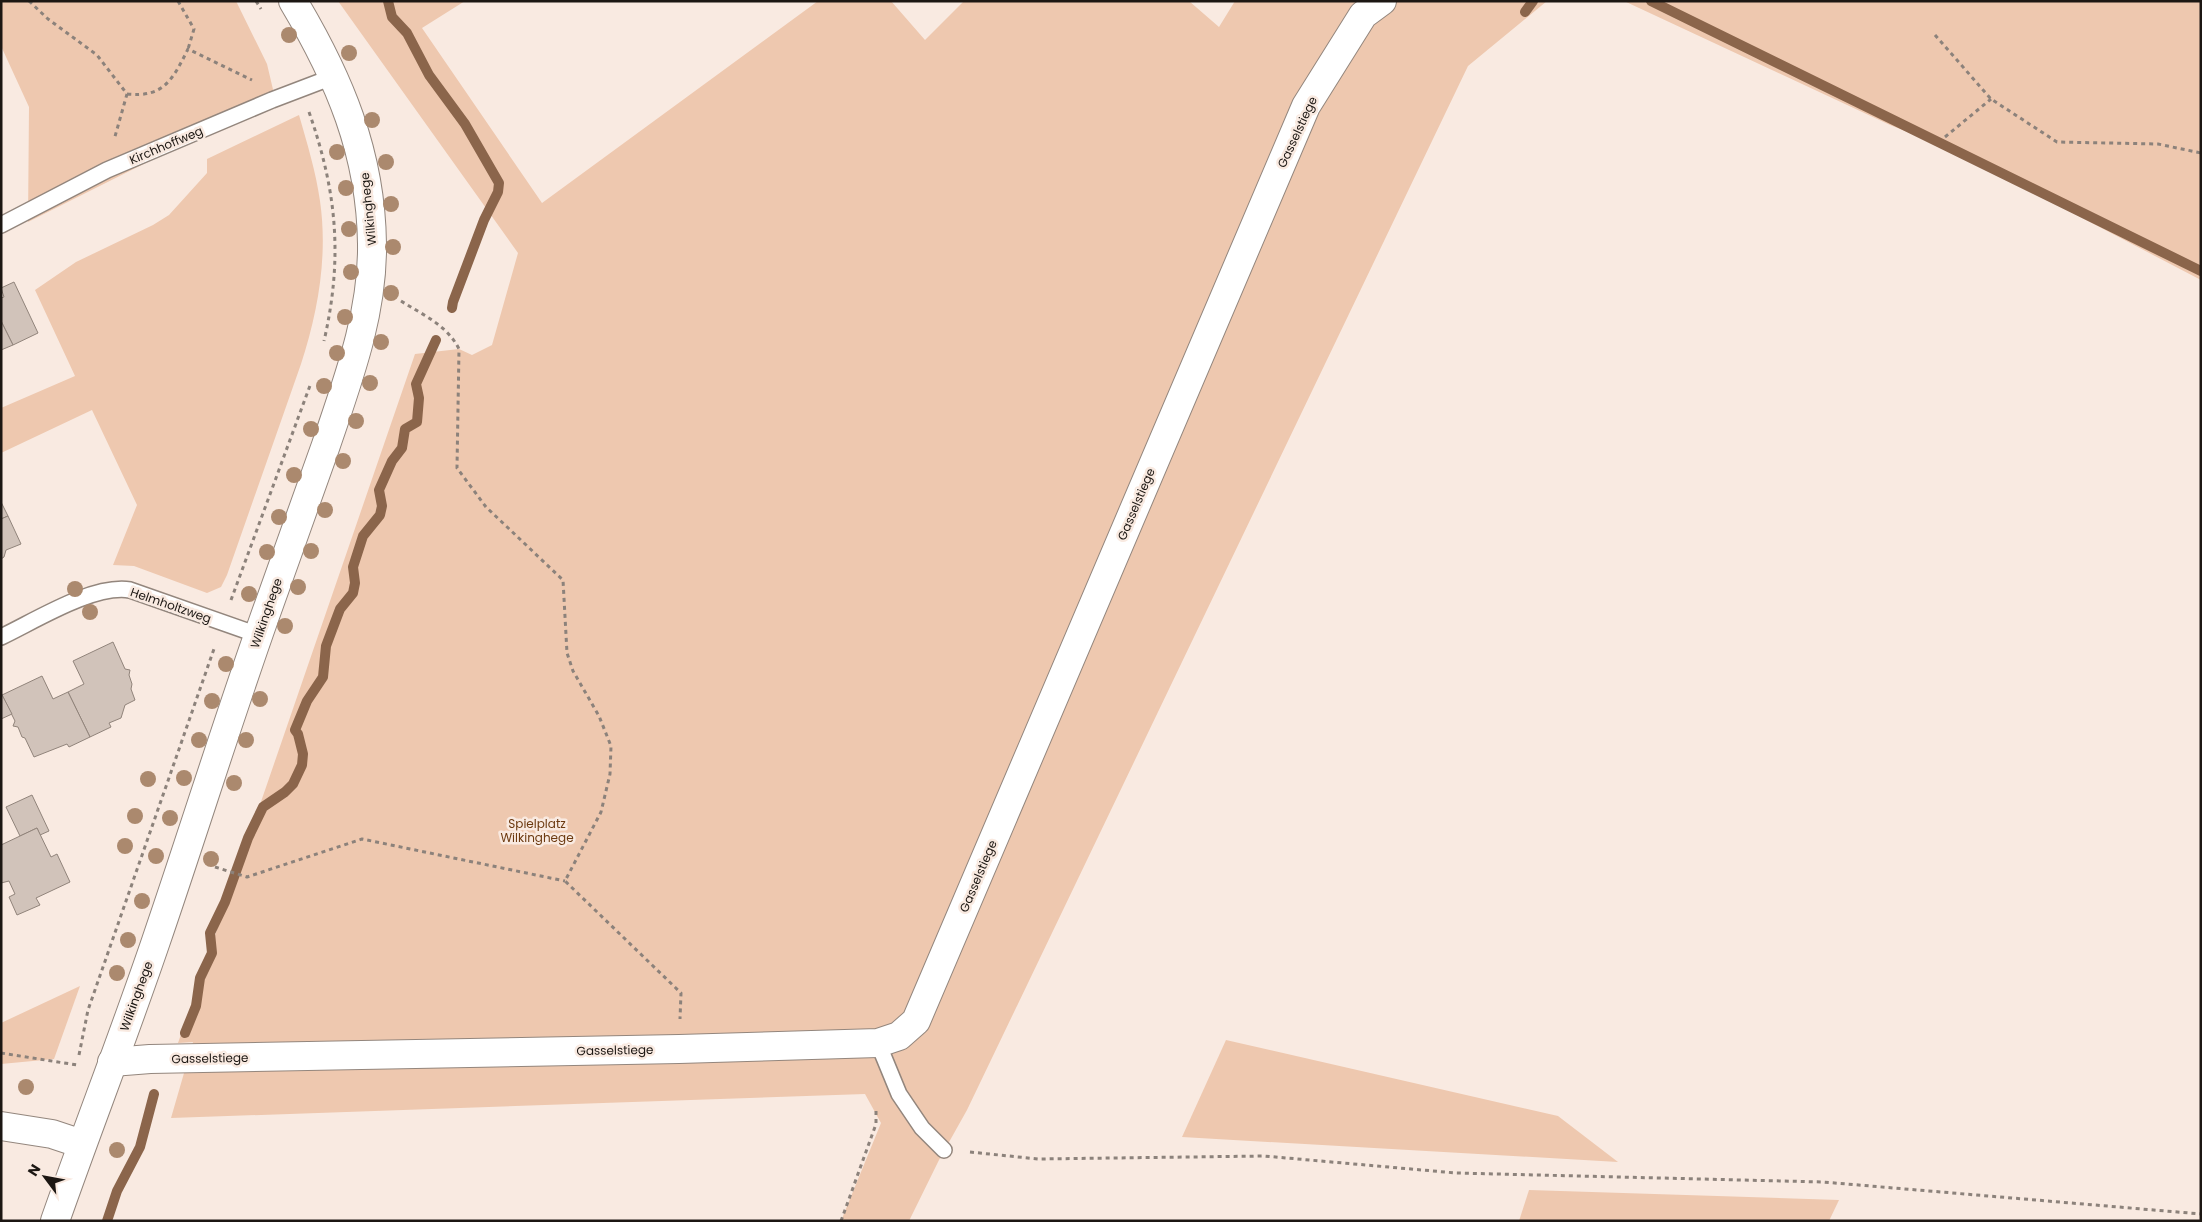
<svg xmlns="http://www.w3.org/2000/svg" width="2202" height="1222" font-family="Poppins,sans-serif">
	<style>
		.green { fill: #eec8af }
		.lines { fill: none; stroke-linecap: round; stroke-linejoin: round }
		.stream { stroke: #8b654b; stroke-width: 10 }
		.building { fill: #d1c3ba; stroke: #91847b }
		.service-casing { stroke: #93867d; stroke-width: 18 }
		.minor-casing { stroke: #93867d; stroke-width: 30 }
		.tertiary-casing { stroke: #93867d; stroke-width: 30 }
		.path { stroke: #8c827b; stroke-width: 3; stroke-dasharray: 4 4; stroke-linecap: butt }
		.service { stroke: #fff; stroke-width: 15 }
		.minor { stroke: #fff; stroke-width: 28 }
		.tertiary { stroke: #fff; stroke-width: 28 }
		.tree { fill: #ab896e }
		.labels { text-anchor: middle; dominant-baseline: central; stroke-width: 5; stroke-linejoin: round; paint-order: stroke }
		.street-label { font-size: 12px; fill: #1c1713; stroke: #f9eae1 }
		.park-label { font-size: 12px; fill: #6c3a10; stroke: #f9eae1 }
	</style>
	<rect width="100%" height="100%" fill="#f9eae1"/>
	<g class="green">
		<path d="M 1,1 L 236,1 L 267,64 L 275,98 L 28,222 L 29,107 L 1,46 Z"/>
		<path d="M 338,1 L 465,1 L 422,28 L 542,203 L 818,1 L 891,1 L 925,40 L 964,1 L 1189,1 L 1219,27 L 1235,1 L 1547,1 L 1468,66 L 967,1110 L 939,1160 L 909,1221 L 841,1221 L 881,1123 L 865,1094 L 171,1118 L 193,1042 L 178,1043 L 415,354 L 459,349 L 472,355 L 492,345 L 518,253 Z"/>
		<path d="M 1624,1 L 2201,1 L 2201,280 L 1948,148 L 1890,125 Z"/>
		<path d="M 299,115 C 307,143 316,172 320,201 C 328,256 318,312 301,364 L 227,575 L 221,587 L 207,593 L 134,566 L 113,565 L 137,505 L 92,410 L 1,453 L 1,408 L 75,376 L 35,290 L 76,262 L 153,225 L 169,215 L 207,173 L 207,159 Z"/>
		<path d="M 80,986 L 54,1059 L 1,1064 L 1,1023 Z"/>
		<path d="M 1226,1040 L 1558,1116 L 1618,1162 L 1182,1137 Z"/>
		<path d="M 1529,1190 L 1839,1200 L 1829,1221 L 1519,1221 Z"/>
	</g>
	<g class="lines">
		<g class="stream">
			<path d="M 388,1 L 392,17 L 407,33 L 429,75 L 465,124 L 499,183 L 498,192 L 484,220 L 453,302 L 452,308"/>
			<path d="M 1651,1 L 2201,271"/>
			<path d="M 1525,12 L 1533,1"/>
			<path d="M 185,1033 L 196,1006 L 200,978 L 212,953 L 210,933 L 225,902 L 248,838 L 263,807 L 285,792 L 293,784 L 302,765 L 303,754 L 298,734 L 295,730 L 307,701 L 323,677 L 326,646 L 340,609 L 353,593 L 355,583 L 353,567 L 363,536 L 380,515 L 382,506 L 379,490 L 392,461 L 402,448 L 405,429 L 417,422 L 419,398 L 416,384 L 436,340"/>
			<path d="M 107,1221 L 117,1191 L 140,1147 L 154,1094"/>
		</g>
	</g>
	<g class="building">
		<path d="M 14,282 L 38,333 L 13,345 L 1,321 L 1,298 L 4,297 L 1,288 Z"/>
		<path d="M 1,321 L 13,345 L 1,350 Z"/>
		<path d="M 1,502 L 8,516 L 1,519 Z"/>
		<path d="M 8,516 L 21,544 L 6,550 L 4,557 L 1,559 L 1,519 Z"/>
		<path d="M 113,642 L 125,669 L 130,670 L 129,675 L 132,684 L 131,689 L 135,700 L 125,705 L 121,718 L 109,723 L 111,727 L 90,737 L 68,692 L 84,684 L 73,661 Z"/>
		<path d="M 42,676 L 53,699 L 68,692 L 90,737 L 69,747 L 67,744 L 34,757 L 25,738 L 22,737 L 18,727 L 13,726 L 15,721 L 2,695 Z"/>
		<path d="M 1,693 L 12,714 L 1,719 Z"/>
		<path d="M 32,795 L 49,831 L 40,835 L 37,828 L 20,836 L 6,807 Z"/>
		<path d="M 37,828 L 51,857 L 57,854 L 70,882 L 36,898 L 40,905 L 17,915 L 9,897 L 15,894 L 9,881 L 1,883 L 1,845 Z"/>
	</g>
	<g class="lines">
		<defs>
			<g id="service">
				<path d="M 1,225 L 107,170 L 272,100 L 335,76"/>
				<path d="M 1,637 C 35,621 93,584 130,590 L 258,635"/>
				<path d="M 878,1043 L 899,1094 L 922,1128 L 944,1150"/>
			</g>
			<g id="minor">
				<path d="M 112,1062 L 150,1059 L 679,1049 L 878,1043 L 899,1036 L 916,1021 L 1306,106 L 1363,15 L 1382,1"/>
				<path d="M 1,1126 L 52,1134 L 82,1144"/>
			</g>
			<path id="tertiary" d="M 55,1221 C 88,1127 124,1035 156,941 C 193,833 227,723 265,616 C 285,559 306,502 326,445 C 348,380 373,314 372,244 C 371,153 339,78 293,1"/>
		</defs>
		<use href="#service" class="service-casing"/>
		<use href="#minor" class="minor-casing"/>
		<use href="#tertiary" class="tertiary-casing"/>
		<g class="path">
			<path d="M 29,1 L 48,19 L 97,55 L 127,94 L 114,140"/>
			<path d="M 178,1 L 194,29 L 188,49"/>
			<path d="M 256,1 L 261,9"/>
			<path d="M 1935,35 L 1991,99 L 2057,142 L 2158,144 L 2201,153"/>
			<path d="M 127,94 C 164,98 173,79 188,49 L 252,80"/>
			<path d="M 309,112 C 337,192 343,258 324,341"/>
			<path d="M 1945,137 L 1991,99"/>
			<path d="M 401,301 C 423,315 447,325 459,349 L 457,468 L 486,507 L 563,580 L 567,653 L 573,671 L 599,716 L 611,746 L 610,774 L 601,812 L 565,881 L 681,993 L 680,1019"/>
			<path d="M 231,600 L 311,383"/>
			<path d="M 215,867 L 247,877 L 362,839 L 565,881"/>
			<path d="M 1,1053 L 77,1065"/>
			<path d="M 79,1055 L 88,1010 L 215,646"/>
			<path d="M 970,1152 L 1038,1159 L 1264,1156 L 1456,1173 L 1823,1182 L 2201,1214"/>
			<path d="M 841,1221 L 876,1124 L 876,1107"/>
		</g>
		<use href="#service" class="service"/>
		<use href="#minor" class="minor"/>
		<use href="#tertiary" class="tertiary"/>
	</g>
	<g class="tree">
		<circle cx="289" cy="35" r="8"/>
		<circle cx="349" cy="53" r="8"/>
		<circle cx="372" cy="120" r="8"/>
		<circle cx="337" cy="152" r="8"/>
		<circle cx="386" cy="162" r="8"/>
		<circle cx="346" cy="188" r="8"/>
		<circle cx="391" cy="204" r="8"/>
		<circle cx="349" cy="229" r="8"/>
		<circle cx="393" cy="247" r="8"/>
		<circle cx="351" cy="272" r="8"/>
		<circle cx="391" cy="293" r="8"/>
		<circle cx="345" cy="317" r="8"/>
		<circle cx="381" cy="342" r="8"/>
		<circle cx="337" cy="353" r="8"/>
		<circle cx="370" cy="383" r="8"/>
		<circle cx="324" cy="386" r="8"/>
		<circle cx="356" cy="421" r="8"/>
		<circle cx="311" cy="429" r="8"/>
		<circle cx="343" cy="461" r="8"/>
		<circle cx="294" cy="475" r="8"/>
		<circle cx="325" cy="510" r="8"/>
		<circle cx="279" cy="517" r="8"/>
		<circle cx="311" cy="551" r="8"/>
		<circle cx="267" cy="552" r="8"/>
		<circle cx="298" cy="587" r="8"/>
		<circle cx="75" cy="589" r="8"/>
		<circle cx="249" cy="594" r="8"/>
		<circle cx="90" cy="612" r="8"/>
		<circle cx="285" cy="626" r="8"/>
		<circle cx="226" cy="664" r="8"/>
		<circle cx="260" cy="699" r="8"/>
		<circle cx="212" cy="701" r="8"/>
		<circle cx="199" cy="740" r="8"/>
		<circle cx="246" cy="740" r="8"/>
		<circle cx="184" cy="778" r="8"/>
		<circle cx="148" cy="779" r="8"/>
		<circle cx="234" cy="783" r="8"/>
		<circle cx="135" cy="816" r="8"/>
		<circle cx="170" cy="818" r="8"/>
		<circle cx="125" cy="846" r="8"/>
		<circle cx="156" cy="856" r="8"/>
		<circle cx="211" cy="859" r="8"/>
		<circle cx="142" cy="901" r="8"/>
		<circle cx="128" cy="940" r="8"/>
		<circle cx="117" cy="973" r="8"/>
		<circle cx="26" cy="1087" r="8"/>
		<circle cx="117" cy="1150" r="8"/>
	</g>
	<g class="labels">
		<g class="street-label">
			<text transform="translate(1297 132) rotate(-65)">Gasselstiege</text>
			<text transform="translate(166 145) rotate(-23)">Kirchhoffweg</text>
			<text transform="translate(368 209) rotate(-96)">Wilkinghege</text>
			<text transform="translate(1136 504) rotate(-67)">Gasselstiege</text>
			<text transform="translate(171 605) rotate(19)">Helmholtzweg</text>
			<text transform="translate(266 613) rotate(-71)">Wilkinghege</text>
			<text transform="translate(978 876) rotate(-67)">Gasselstiege</text>
			<text transform="translate(136 996) rotate(-70)">Wilkinghege</text>
			<text transform="translate(615 1050) rotate(-1)">Gasselstiege</text>
			<text transform="translate(210 1058) rotate(-1)">Gasselstiege</text>
		</g>
		<g class="park-label">
			<text x="537" y="823">Spielplatz<tspan x="537" dy="14">Wilkinghege</tspan></text>
		</g>
	</g>
	<rect width="2202" height="1222" fill="none" stroke="#1c1713" stroke-width="5"/>
	<g transform="translate(45 1177) rotate(302)" stroke="#f9eae1" stroke-width="4" paint-order="stroke">
	<path d="M0-4L9 19L0 12L-9 19Z" fill="#1c1713"/>
	<text y="-8" font-size="14" font-weight="bold" text-anchor="middle" fill="#1c1713">N</text>
	</g>
</svg>
